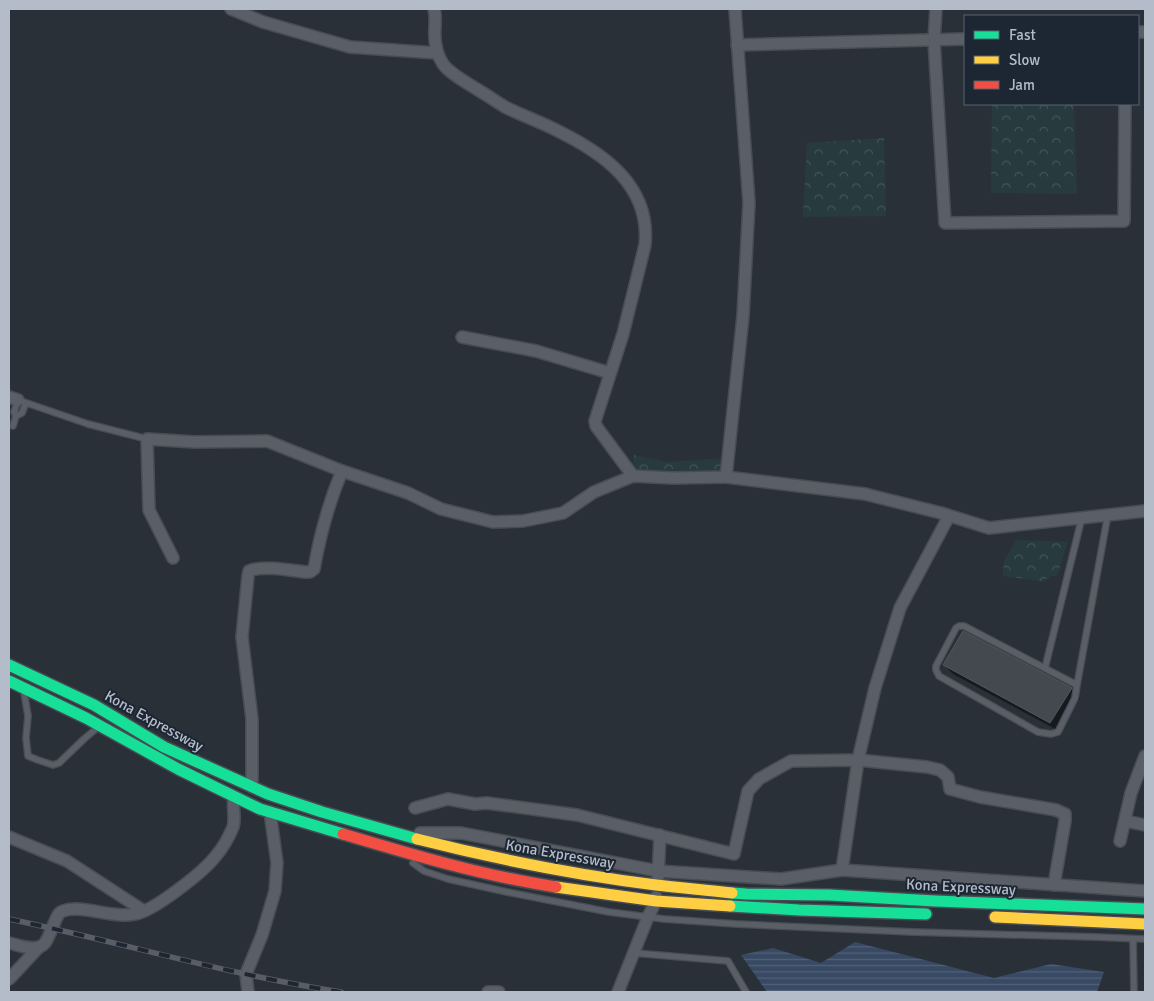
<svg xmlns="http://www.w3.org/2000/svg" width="1154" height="1001" font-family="Signika,sans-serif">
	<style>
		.park { fill: url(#park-crowns) }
		.water { fill: url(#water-rules) }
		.shadow { fill: #0007 }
		.building { fill: #444950; stroke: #52575f }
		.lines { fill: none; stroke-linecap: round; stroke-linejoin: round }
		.lane-casing { stroke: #484c53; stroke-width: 8 }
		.street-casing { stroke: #484c53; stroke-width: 14 }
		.fast-casing { stroke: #474c53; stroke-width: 14 }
		.slow-casing { stroke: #474c53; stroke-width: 14 }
		.jam-casing { stroke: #474c53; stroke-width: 14 }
		.lane { stroke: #5a5e66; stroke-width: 5.5 }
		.street { stroke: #5a5e66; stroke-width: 11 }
		.fast { stroke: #16e098; stroke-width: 11 }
		.slow { stroke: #ffcf43; stroke-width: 11 }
		.jam { stroke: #f24e42; stroke-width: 11 }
		.rail-casing { stroke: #595d64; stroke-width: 5.5 }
		.rail { stroke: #1d2633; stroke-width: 4; stroke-dasharray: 11; stroke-linecap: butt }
		.labels { text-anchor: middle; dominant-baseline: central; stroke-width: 4; stroke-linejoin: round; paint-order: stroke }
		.street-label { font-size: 15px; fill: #b4bcc9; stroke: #1d2633 }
	</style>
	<defs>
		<pattern id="park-crowns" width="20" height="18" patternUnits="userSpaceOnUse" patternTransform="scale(1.25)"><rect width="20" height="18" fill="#273a3e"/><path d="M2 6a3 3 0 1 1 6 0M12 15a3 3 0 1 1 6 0" fill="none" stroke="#445559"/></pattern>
		<pattern id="water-rules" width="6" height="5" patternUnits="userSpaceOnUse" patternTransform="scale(1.25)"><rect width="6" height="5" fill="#384963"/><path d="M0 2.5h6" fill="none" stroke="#526178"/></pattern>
	</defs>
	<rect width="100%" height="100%" fill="#2a3038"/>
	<g class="park">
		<path d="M 992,104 L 1074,104 L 1077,194 L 991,193 Z"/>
		<path d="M 884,138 L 886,216 L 803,217 L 807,143 Z"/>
		<path d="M 634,455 L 668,462 L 723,458 L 725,476 L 642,475 L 633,464 Z"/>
		<path d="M 1016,540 L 1068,542 L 1057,576 L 1051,576 L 1050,579 L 1045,579 L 1045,582 L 1003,576 L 1004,561 Z"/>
	</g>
	<path class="water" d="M 855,942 L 994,978 L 1051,964 L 1104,972 L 1097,992 L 767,992 L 741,955 L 773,948 L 821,963 Z"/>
	<path class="shadow" d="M 944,665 L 1071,689 L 1080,698 L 1059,731 L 953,674 Z"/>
	<path class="building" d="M 963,631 L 1072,688 L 1050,723 L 943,665 Z"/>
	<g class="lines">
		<defs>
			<g id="lane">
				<path d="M 26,403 L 22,413 L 16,416 L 14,412 L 18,400 L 88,424 L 147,439"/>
				<path d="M 13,426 L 16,416"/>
				<path d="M 1045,668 L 1082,517"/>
				<path d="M 1077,685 L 964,626 L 959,626 L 956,628 L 936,666 L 936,670 L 939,676 L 1038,732 L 1051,734 L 1058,732 L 1075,698 L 1077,685 L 1108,514"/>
				<path d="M 24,692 L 28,716 L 26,738 L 28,756 L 38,760 L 53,765 L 59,763 L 84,739 L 97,728"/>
				<path d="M 413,863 L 424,871 L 448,879 L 507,892 L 609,912 L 664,919 L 737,924 L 913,932 L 1095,937 L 1145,939"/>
				<path d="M 1133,939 L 1134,992"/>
				<path d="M 634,953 L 728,961 L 746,992"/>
			</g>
			<g id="street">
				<path d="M 231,9 L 263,22 L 350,47 L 437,53"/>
				<path d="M 434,9 C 436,15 435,21 435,28 C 434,40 436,53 443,64 C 450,74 469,84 480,91 C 488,96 497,102 505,107 C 521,115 538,121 554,129 C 602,152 651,185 645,245 L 623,334 L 595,421 L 596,426 L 633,476"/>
				<path d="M 936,9 L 934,40 L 945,223 L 1124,221 L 1125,104"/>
				<path d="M 1138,32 L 1145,32"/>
				<path d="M 737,45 L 965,39"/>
				<path d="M 462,337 L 536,351 L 610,373"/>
				<path d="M 9,397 L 18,400"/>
				<path d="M 726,477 L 865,494 L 941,513 L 989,528 L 1145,511"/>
				<path d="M 173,558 L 149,510 L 147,439 L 195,442 L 267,441 L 342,471 L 408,493 L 441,509 L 493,522 L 523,521 L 563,513 L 594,492 L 633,476 L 673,478 L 726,477 L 743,316 L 749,203 L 735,9"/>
				<path d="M 252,787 L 252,719 L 242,637 L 248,576 L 249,571 C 263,565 289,570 305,572 L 310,572 L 314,569 C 320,535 329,502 342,471"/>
				<path d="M 415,808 L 448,799 L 475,804 L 487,803 L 577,815 L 734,854 L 748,791 L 759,779 L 791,761 L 858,760 L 927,767 L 940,770 L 948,777 L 950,789 L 980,797 L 1056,810 L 1065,814 L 1065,821 L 1054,885"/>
				<path d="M 1125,821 L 1145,825"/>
				<path d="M 420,833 L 461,833 L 658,871 L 781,879 L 842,870 L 1145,891"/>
				<path d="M 9,837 L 67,861 L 144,911"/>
				<path d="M 1120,841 L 1131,793 L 1145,756"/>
				<path d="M 842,870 L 858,760 L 875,688 L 900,608 L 949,516"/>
				<path d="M 658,878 L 660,835"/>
				<path d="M 9,943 C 19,945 37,953 45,943 C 49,937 53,926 56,919 C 58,915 59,912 63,911 C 82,904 114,919 135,914 C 154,911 203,872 215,857 C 222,849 229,837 233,827 C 236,818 232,807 234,797"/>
				<path d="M 9,979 L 13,975 L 39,947"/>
				<path d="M 248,992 L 246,974 L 262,935 L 275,891 L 277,863 L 270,812"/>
				<path d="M 488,992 L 499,992"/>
				<path d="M 618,992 L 648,917 L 656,901 L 656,897"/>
			</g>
			<g id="fast">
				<path d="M 9,665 L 94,705 L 164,747 L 268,794 L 322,812 L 417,839"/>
				<path d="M 9,681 L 86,718 L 178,769 L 260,809 L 343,834"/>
				<path d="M 732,893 L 746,894 L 829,895 L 935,901 L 1145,909"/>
				<path d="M 730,906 L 799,910 L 926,914"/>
			</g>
			<g id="slow">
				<path d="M 417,839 C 496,859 576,875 656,885 C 681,888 707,890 732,893"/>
				<path d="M 556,887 L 656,901 L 730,906"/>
				<path d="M 995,917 L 1145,924"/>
			</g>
			<path id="jam" d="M 343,834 C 413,855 484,876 556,887"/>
		</defs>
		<use href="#lane" class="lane-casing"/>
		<use href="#street" class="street-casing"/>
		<use href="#fast" class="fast-casing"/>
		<use href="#slow" class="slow-casing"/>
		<use href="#jam" class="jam-casing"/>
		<use href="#lane" class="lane"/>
		<use href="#street" class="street"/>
		<use href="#fast" class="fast"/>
		<use href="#slow" class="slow"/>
		<use href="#jam" class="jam"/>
		<defs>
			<path id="rail" d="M 9,919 C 120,942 229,975 341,992"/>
		</defs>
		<use href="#rail" class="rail-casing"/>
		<use href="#rail" class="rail"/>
	</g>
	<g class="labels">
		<g class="street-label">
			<text transform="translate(154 721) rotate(29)">Kona Expressway</text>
			<text transform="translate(560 854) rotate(10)">Kona Expressway</text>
			<text transform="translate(961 887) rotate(3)">Kona Expressway</text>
		</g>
	</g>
	<rect width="1154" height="1001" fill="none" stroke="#b4bcc9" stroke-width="20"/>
	<rect x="964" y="15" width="175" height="90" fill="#1d2633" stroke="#59626f"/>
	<rect x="974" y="31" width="25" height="8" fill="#16e098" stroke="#59626f"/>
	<text x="1009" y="40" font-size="15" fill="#b4bcc9">Fast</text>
	<rect x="974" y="56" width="25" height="8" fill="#ffcf43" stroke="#59626f"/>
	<text x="1009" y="65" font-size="15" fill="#b4bcc9">Slow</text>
	<rect x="974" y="81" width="25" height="8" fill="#f24e42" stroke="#59626f"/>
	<text x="1009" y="90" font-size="15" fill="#b4bcc9">Jam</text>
</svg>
